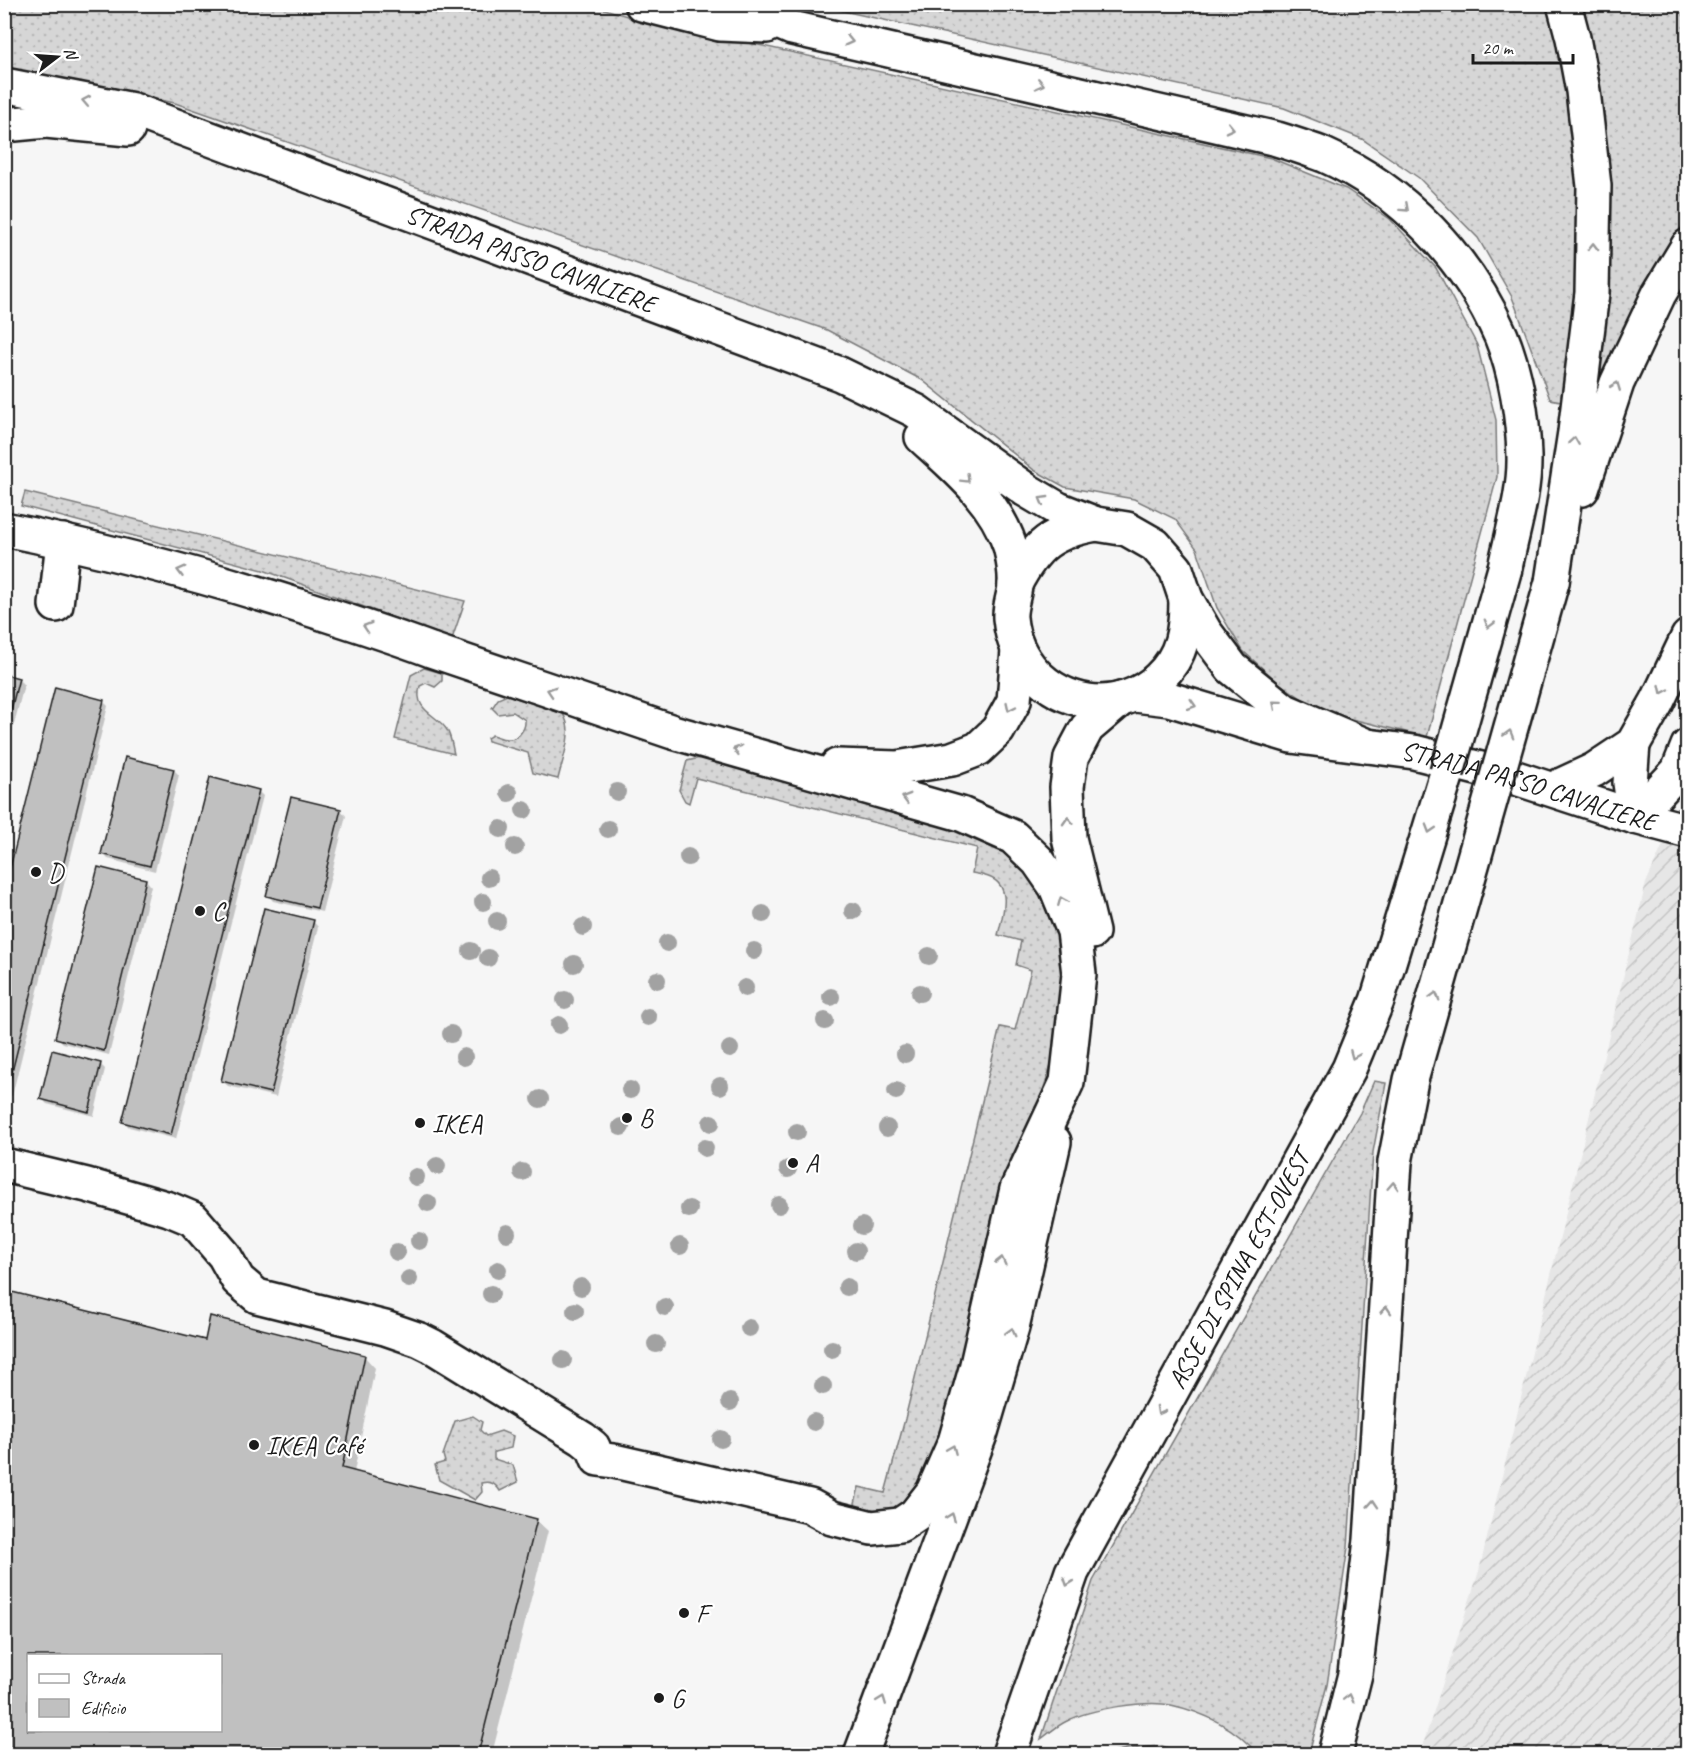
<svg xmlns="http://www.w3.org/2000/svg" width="1692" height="1759" font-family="Caveat,sans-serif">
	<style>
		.industrial { fill: url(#industrial-furrows) }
		.grass { fill: url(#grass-dots); stroke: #797979; stroke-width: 1.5 }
		.shadow { fill: #0003; fill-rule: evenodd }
		.building { fill: #c0c0c0; stroke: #1c1c1c; stroke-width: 1.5; fill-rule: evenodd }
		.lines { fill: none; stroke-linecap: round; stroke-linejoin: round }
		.minor-casing { stroke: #1c1c1c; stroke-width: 38 }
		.major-casing { stroke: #1c1c1c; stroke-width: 38 }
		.highway-casing { stroke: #1c1c1c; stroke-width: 38 }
		.minor { stroke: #fff; stroke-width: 33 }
		.major { stroke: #fff; stroke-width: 33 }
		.highway { stroke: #fff; stroke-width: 33 }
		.major-bridge-casing { stroke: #1c1c1c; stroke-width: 38; stroke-linecap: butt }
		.major-bridge { stroke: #fff; stroke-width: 33 }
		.tree { fill: #a2a2a2 }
		.oneway { stroke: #999 }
		.poi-dot { fill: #1c1c1c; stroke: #fff; stroke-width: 2 }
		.labels { text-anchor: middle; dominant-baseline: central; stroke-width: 4.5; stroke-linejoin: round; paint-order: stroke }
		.street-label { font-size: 26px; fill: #1c1c1c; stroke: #fff }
		.poi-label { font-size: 26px; fill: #1c1c1c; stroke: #fff; text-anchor: start }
	</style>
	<defs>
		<pattern id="industrial-furrows" width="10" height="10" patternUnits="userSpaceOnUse" patternTransform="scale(1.5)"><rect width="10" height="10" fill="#e6e6e6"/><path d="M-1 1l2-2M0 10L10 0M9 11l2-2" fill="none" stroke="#c5c5c5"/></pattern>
		<pattern id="grass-dots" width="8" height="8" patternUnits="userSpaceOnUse" patternTransform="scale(1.5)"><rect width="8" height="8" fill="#d6d6d6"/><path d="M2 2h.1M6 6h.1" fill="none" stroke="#b7b7b7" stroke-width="1.8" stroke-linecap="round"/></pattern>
	</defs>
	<rect width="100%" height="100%" fill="#f6f6f6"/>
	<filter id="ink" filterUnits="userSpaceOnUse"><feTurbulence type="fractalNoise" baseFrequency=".0167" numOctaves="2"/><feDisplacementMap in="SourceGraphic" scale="12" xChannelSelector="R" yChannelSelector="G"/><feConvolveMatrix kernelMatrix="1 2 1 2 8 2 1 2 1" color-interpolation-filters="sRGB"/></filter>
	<g filter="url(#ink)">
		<path class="industrial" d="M 1687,791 L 1687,1754 L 1420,1754 L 1479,1571 L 1646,883 Z"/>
		<g class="grass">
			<path d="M 4,5 L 592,5 L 627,16 L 1271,158 L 1346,189 L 1390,219 L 1436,268 L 1477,345 L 1496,420 L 1497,477 L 1427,737 L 1322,712 L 1279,683 L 1243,651 L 1217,608 L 1197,549 L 1175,519 L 1134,499 L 1065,487 L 1034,470 L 922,380 L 827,330 L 175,103 L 5,69 Z"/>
			<path d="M 816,5 L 1550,5 L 1562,43 L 1580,187 L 1580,292 L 1567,402 L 1550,399 L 1512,297 L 1478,238 L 1419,178 L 1362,139 L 1284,108 Z"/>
			<path d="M 1578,5 L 1687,5 L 1687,217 L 1649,284 L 1603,381 L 1599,361 Z"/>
			<path d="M 25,492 L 465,601 L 452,639 L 263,570 L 21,506 Z"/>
			<path d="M 424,668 L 442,673 L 442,681 L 435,687 L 426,683 L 420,686 C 413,711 437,714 447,730 C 451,736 452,746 454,754 L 395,739 L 411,675 Z"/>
			<path d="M 507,695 L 563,714 C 575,731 562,761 558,779 L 533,773 L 528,753 L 488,741 L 487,738 L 492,735 C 496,736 502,739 507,739 C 517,740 526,730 525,720 L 513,712 L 498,714 L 492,708 L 498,699 Z"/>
			<path d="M 700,758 L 1003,842 L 1034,871 L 1069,965 L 1054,1055 L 1013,1188 L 935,1467 L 899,1514 L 856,1510 L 855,1503 L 859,1487 L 885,1493 L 905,1419 L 1000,1027 L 1015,1030 L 1031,970 L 1016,965 L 1021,941 L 998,935 C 1002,917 1013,888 991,878 C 985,875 978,874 972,873 L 977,848 L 696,778 L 689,803 L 685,801 L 679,790 L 687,761 Z"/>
			<path d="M 1374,1081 L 1386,1083 L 1373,1152 L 1348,1547 L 1327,1685 L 1309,1754 L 1257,1754 C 1237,1728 1203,1712 1171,1705 C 1145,1700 1090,1709 1067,1721 C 1058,1725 1049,1733 1041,1739 L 1093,1581 L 1360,1113 Z"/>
			<path d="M 473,1416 L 482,1422 L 480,1430 L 486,1436 L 501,1431 L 513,1436 L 511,1448 L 494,1452 L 494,1459 L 513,1465 L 518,1482 L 500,1491 C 495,1483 490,1481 481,1483 L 482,1492 L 475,1500 L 439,1480 L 435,1465 L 445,1462 L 443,1455 L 455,1421 Z"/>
			<path d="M 1162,1746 L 1186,1754 L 1104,1754 L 1131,1748 Z"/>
		</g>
		<g class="shadow">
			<path d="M 4,676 L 19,680 L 24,685 L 4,764 Z"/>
			<path d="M 103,701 L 108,706 L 12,1096 L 4,1094 L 4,898 Z"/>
			<path d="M 174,770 L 179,775 L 155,871 L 108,859 L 103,854 Z"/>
			<path d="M 258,791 L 263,796 L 176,1139 L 129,1127 L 124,1122 Z"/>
			<path d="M 341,810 L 346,816 L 322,912 L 273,901 L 268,895 Z"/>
			<path d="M 99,869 L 146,880 L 151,886 L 109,1055 L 63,1043 L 57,1037 Z"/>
			<path d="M 313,921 L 318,927 L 276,1097 L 228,1086 L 222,1081 Z"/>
			<path d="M 100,1064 L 105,1069 L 94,1116 L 47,1104 L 42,1099 Z"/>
			<path d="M 4,1292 L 206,1342 L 364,1356 L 375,1368 L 354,1472 L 536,1520 L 548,1531 L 492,1754 L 4,1754 ZM 28,1656 L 220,1656 L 220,1730 L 28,1730 Z"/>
		</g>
		<g class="building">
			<path d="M 4,674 L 19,678 L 4,738 Z"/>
			<path d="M 55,687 L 104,700 L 7,1092 L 4,1091 L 4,892 Z"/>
			<path d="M 125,757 L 174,769 L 150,866 L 101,854 Z"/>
			<path d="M 210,777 L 259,790 L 171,1135 L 122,1122 Z"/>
			<path d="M 291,797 L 341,809 L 317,908 L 266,896 Z"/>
			<path d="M 98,867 L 146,879 L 104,1051 L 55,1038 Z"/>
			<path d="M 264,908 L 314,920 L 271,1093 L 221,1081 Z"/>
			<path d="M 52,1050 L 101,1063 L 89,1112 L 40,1099 Z"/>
			<path d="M 4,1290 L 205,1340 L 210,1316 L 365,1355 L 342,1468 L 537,1519 L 478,1754 L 4,1754 ZM 28,1656 L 220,1656 L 220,1730 L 28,1730 Z"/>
		</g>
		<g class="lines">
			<defs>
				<g id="minor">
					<path id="s1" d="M 4,85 L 133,110 L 840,374 L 916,411 L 1026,490 L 1058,509 L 1096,524 L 1127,529 L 1155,545 L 1176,569 L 1186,599 L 1205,632 L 1232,668 L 1285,711 L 1367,746"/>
					<path d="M 4,125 L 46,121 L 128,129"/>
					<path d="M 922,437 C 956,468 995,500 1010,546 C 1013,557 1016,575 1015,586 C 1014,596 1009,608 1010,618 C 1014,661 1046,694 1088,701 C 1112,705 1141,696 1159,678 C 1183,655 1186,630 1186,599"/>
					<path d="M 4,529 C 108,550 209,577 309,609 C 350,622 391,635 431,650 L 673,732 L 961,814 L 1013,837 L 1038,861 L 1056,887 L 1074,931 L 1079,974 L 1067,1082 L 1017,1189 L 976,1369 L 955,1442 L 933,1492 L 915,1515 L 900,1525 L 872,1528 L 832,1518 L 810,1506 L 614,1461 L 598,1459 L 593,1447 L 583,1439 L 432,1346 L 420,1340 L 385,1328 L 257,1296 L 238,1280 L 224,1255 L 193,1219 L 169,1209 L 87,1185 L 4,1165"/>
					<path d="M 1015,584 C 1036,544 1052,532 1096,524"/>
					<path d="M 56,605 L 63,541"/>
					<path id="s2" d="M 1135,695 L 1169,699 L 1291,736 L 1414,752 L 1516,778 L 1635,817 L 1688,831"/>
					<path d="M 1633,744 L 1630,783 L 1635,817"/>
					<path d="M 837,766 L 897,768 L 952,759 L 978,749 L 998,730 L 1014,701 L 1018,650"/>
					<path d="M 1553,789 L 1594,770 L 1633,744 L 1657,702 L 1688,637"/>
					<path d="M 1635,817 L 1678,771 L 1688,746"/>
					<path d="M 1092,932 L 1069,838 L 1067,787 L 1071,758 L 1087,728 L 1121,699"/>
					<path d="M 861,1754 L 981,1432 L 1012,1327 L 1054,1142"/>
				</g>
				<g id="major">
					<path id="s3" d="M 1009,1754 L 1072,1572 L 1349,1069 L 1377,1001 L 1447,773"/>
					<path d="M 1335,1754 L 1355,1674 L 1371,1540 L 1395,1162 L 1411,1080 L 1493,791"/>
				</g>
				<g id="highway">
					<path d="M 642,4 L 720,24 L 767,26"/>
					<path d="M 736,4 L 792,28 L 1277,139 C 1293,144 1309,149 1324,155 C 1403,190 1467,258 1501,336 C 1516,372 1523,418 1524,456 C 1525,493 1512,532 1505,568"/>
					<path d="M 1582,489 L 1617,383 L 1659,294 L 1688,246"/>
					<path d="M 1552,582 L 1575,432 L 1592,293 L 1594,186 L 1583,91 L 1573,38 L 1564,4"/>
				</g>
			</defs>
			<use href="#minor" class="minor-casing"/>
			<use href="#major" class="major-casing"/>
			<use href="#highway" class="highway-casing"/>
			<use href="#minor" class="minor"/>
			<use href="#major" class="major"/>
			<use href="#highway" class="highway"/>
			<defs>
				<g id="major-bridge">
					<path d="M 1447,773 L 1505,568"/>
					<path d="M 1493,791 L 1552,582"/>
				</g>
			</defs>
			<use href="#major-bridge" class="major-bridge-casing"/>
			<use href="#major-bridge" class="major-bridge"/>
		</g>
		<g class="tree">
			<circle cx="617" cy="792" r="9"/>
			<circle cx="509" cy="793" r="9"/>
			<circle cx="524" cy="810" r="9"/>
			<circle cx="501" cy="829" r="9"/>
			<circle cx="608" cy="829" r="9"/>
			<circle cx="515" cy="847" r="9"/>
			<circle cx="688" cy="857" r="9"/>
			<circle cx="489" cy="878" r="9"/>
			<circle cx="483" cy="902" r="9"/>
			<circle cx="853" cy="911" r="9"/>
			<circle cx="763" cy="914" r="9"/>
			<circle cx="497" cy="921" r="9"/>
			<circle cx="583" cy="927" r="9"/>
			<circle cx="667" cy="943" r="9"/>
			<circle cx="471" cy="951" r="9"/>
			<circle cx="754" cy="951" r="9"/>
			<circle cx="929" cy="956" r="9"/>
			<circle cx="488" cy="958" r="9"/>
			<circle cx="574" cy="964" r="9"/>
			<circle cx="657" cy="980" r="9"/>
			<circle cx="745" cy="988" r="9"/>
			<circle cx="920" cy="993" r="9"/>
			<circle cx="831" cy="997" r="9"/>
			<circle cx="565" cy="1000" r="9"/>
			<circle cx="648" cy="1017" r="9"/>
			<circle cx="825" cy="1021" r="9"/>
			<circle cx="559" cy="1025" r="9"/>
			<circle cx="451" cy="1034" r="9"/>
			<circle cx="730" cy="1049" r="9"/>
			<circle cx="905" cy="1054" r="9"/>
			<circle cx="464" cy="1057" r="9"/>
			<circle cx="720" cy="1086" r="9"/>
			<circle cx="630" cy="1090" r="9"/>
			<circle cx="896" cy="1091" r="9"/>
			<circle cx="540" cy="1099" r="9"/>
			<circle cx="711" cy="1123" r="9"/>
			<circle cx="621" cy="1127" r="9"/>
			<circle cx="887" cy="1128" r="9"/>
			<circle cx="797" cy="1132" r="9"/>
			<circle cx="705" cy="1148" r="9"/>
			<circle cx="437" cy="1166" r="9"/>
			<circle cx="788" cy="1169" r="9"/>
			<circle cx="522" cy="1172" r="9"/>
			<circle cx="416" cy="1177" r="9"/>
			<circle cx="428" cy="1203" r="9"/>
			<circle cx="779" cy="1205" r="9"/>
			<circle cx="689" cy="1209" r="9"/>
			<circle cx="862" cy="1226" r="9"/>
			<circle cx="507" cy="1233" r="9"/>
			<circle cx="419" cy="1241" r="9"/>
			<circle cx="680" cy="1246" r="9"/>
			<circle cx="856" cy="1251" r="9"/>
			<circle cx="397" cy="1252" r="9"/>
			<circle cx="498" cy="1270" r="9"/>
			<circle cx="409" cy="1279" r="9"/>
			<circle cx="581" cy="1287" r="9"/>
			<circle cx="847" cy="1287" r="9"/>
			<circle cx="491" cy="1294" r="9"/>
			<circle cx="665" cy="1307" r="9"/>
			<circle cx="575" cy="1311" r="9"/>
			<circle cx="749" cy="1328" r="9"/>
			<circle cx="656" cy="1344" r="9"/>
			<circle cx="832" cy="1349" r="9"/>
			<circle cx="563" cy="1360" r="9"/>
			<circle cx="823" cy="1386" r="9"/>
			<circle cx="730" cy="1402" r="9"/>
			<circle cx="814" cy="1422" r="9"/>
			<circle cx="721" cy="1439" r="9"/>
		</g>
		<defs><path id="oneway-chevron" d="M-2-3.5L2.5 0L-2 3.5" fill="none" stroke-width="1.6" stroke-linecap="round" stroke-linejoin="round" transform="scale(1.5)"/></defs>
		<g class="oneway">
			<use href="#oneway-chevron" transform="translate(849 41) rotate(13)"/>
			<use href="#oneway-chevron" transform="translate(1040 84) rotate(13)"/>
			<use href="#oneway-chevron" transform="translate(86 101) rotate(-169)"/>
			<use href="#oneway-chevron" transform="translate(1230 128) rotate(13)"/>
			<use href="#oneway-chevron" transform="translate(1405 208) rotate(42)"/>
			<use href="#oneway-chevron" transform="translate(1593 247) rotate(-89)"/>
			<use href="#oneway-chevron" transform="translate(1616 386) rotate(-69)"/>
			<use href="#oneway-chevron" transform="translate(1574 441) rotate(-81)"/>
			<use href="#oneway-chevron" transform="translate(966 479) rotate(45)"/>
			<use href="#oneway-chevron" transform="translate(1043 500) rotate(-150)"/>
			<use href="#oneway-chevron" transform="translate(181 571) rotate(-165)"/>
			<use href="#oneway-chevron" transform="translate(1489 624) rotate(106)"/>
			<use href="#oneway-chevron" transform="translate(367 627) rotate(-162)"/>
			<use href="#oneway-chevron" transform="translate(1663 690) rotate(115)"/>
			<use href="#oneway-chevron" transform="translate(551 691) rotate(-162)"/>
			<use href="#oneway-chevron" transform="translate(1276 704) rotate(-140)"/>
			<use href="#oneway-chevron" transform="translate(1192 705) rotate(17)"/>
			<use href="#oneway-chevron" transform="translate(1010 707) rotate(115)"/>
			<use href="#oneway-chevron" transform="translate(1509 734) rotate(-74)"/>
			<use href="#oneway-chevron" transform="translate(737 750) rotate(-164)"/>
			<use href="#oneway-chevron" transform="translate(906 798) rotate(-164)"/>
			<use href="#oneway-chevron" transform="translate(1068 821) rotate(-93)"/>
			<use href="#oneway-chevron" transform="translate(1430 829) rotate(107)"/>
			<use href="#oneway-chevron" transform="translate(1062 901) rotate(-112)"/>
			<use href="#oneway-chevron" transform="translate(1435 996) rotate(-74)"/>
			<use href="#oneway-chevron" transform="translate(1354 1055) rotate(113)"/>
			<use href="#oneway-chevron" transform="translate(1393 1186) rotate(-87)"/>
			<use href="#oneway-chevron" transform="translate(1001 1261) rotate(-77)"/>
			<use href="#oneway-chevron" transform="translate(1386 1310) rotate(-86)"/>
			<use href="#oneway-chevron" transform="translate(1011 1332) rotate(-75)"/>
			<use href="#oneway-chevron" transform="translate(1160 1411) rotate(119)"/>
			<use href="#oneway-chevron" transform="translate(952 1449) rotate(-67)"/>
			<use href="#oneway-chevron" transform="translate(1373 1504) rotate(-86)"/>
			<use href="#oneway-chevron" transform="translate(951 1517) rotate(-70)"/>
			<use href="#oneway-chevron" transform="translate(1068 1582) rotate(109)"/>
			<use href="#oneway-chevron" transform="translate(1349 1698) rotate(-76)"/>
			<use href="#oneway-chevron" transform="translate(882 1700) rotate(-69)"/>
		</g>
	</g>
	<g class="poi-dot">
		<circle cx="36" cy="872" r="6"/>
		<circle cx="200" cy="911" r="6"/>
		<circle cx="627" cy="1118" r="6"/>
		<circle cx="420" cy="1123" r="6"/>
		<circle cx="793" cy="1163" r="6"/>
		<circle cx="254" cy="1445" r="6"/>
		<circle cx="684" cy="1613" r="6"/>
		<circle cx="659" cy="1698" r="6"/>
	</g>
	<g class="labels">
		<g class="street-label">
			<text stroke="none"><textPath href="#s1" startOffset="556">STRADA PASSO CAVALIERE</textPath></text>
			<text stroke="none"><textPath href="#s2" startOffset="405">STRADA PASSO CAVALIERE</textPath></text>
			<text stroke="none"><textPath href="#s3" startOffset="538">ASSE DI SPINA EST-OVEST</textPath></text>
		</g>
		<g class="poi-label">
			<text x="48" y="872">D</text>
			<text x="212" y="911">C</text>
			<text x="639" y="1118">B</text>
			<text x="432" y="1123">IKEA</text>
			<text x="805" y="1163">A</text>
			<text x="266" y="1445">IKEA Café</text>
			<text x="696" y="1613">F</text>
			<text x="671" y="1698">G</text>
		</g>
	</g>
	<rect width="1692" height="1759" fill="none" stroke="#fff" stroke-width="24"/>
	<rect x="12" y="12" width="1668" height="1735" fill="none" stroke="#1c1c1c" stroke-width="2" filter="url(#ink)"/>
	<rect x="27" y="1654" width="195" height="78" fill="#ffffff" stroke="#a4a4a4" stroke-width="1.5"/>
	<rect x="39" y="1674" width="30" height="9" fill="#ffffff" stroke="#a4a4a4" stroke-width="1.5"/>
	<text x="81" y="1684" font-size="18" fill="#1c1c1c">Strada</text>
	<rect x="39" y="1699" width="30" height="18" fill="#c0c0c0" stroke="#a4a4a4" stroke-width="1.5"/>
	<text x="81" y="1714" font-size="18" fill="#1c1c1c">Edificio</text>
	<g transform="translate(57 57) rotate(73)" stroke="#ffffff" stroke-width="4.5" paint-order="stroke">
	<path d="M0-4.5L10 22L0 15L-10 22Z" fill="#1c1c1c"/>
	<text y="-9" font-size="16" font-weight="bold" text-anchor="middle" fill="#1c1c1c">N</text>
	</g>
	<path d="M1473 54v9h100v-9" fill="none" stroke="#1c1c1c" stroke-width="3"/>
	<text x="1482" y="54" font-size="18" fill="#1c1c1c" stroke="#ffffff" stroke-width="4.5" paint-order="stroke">20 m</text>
</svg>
